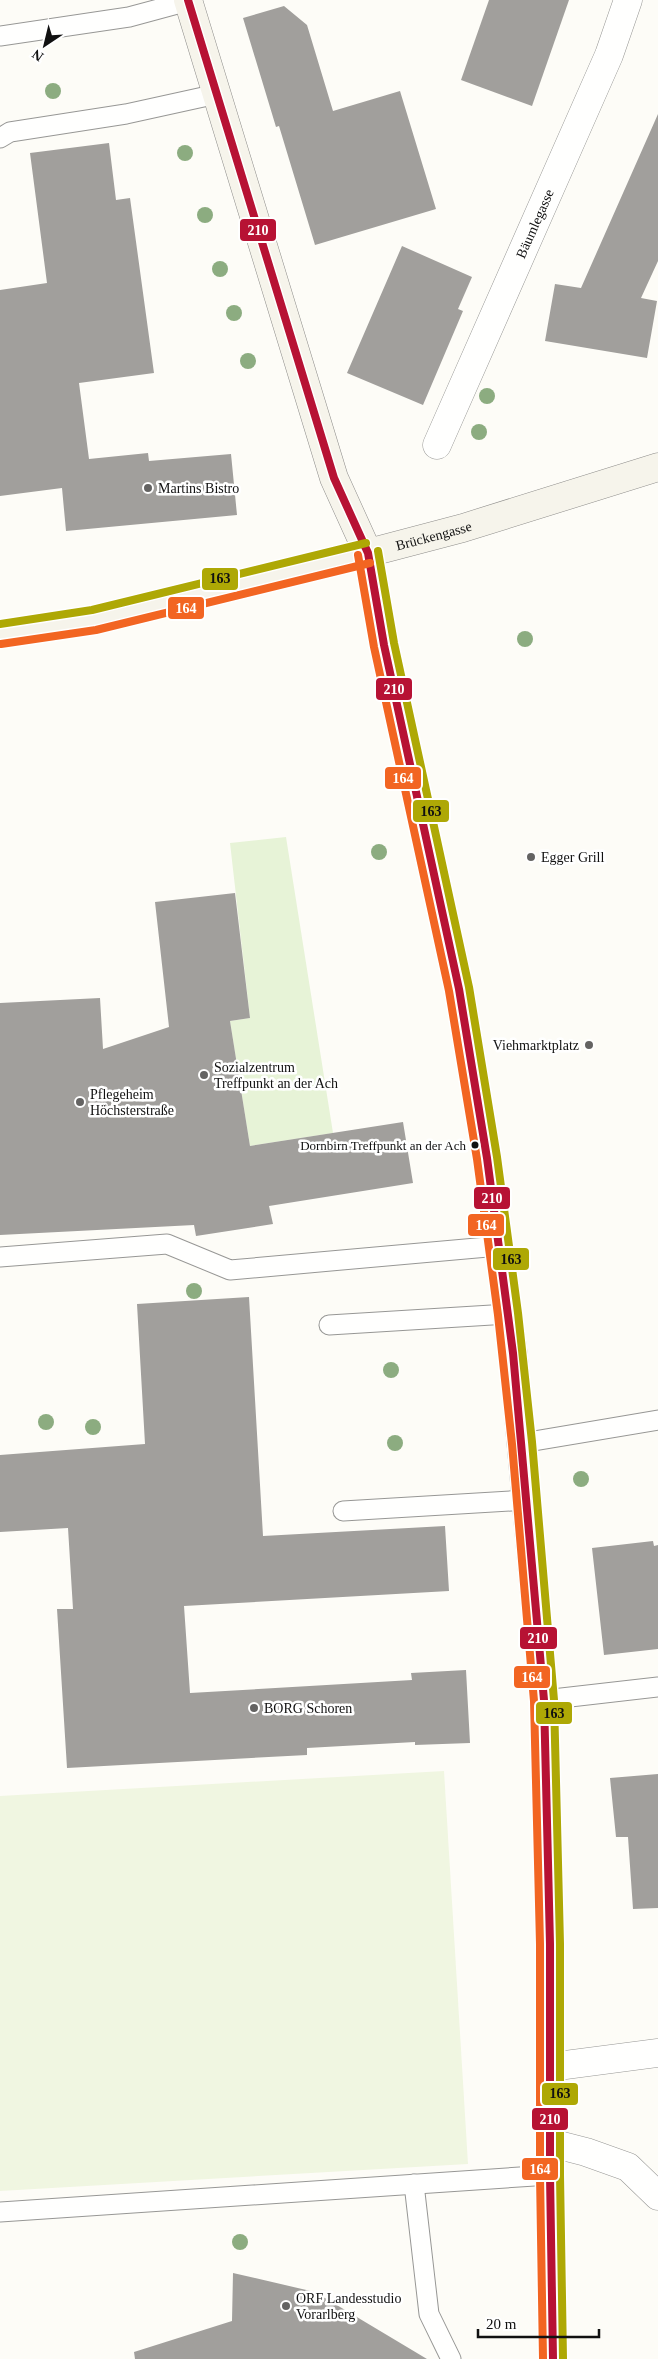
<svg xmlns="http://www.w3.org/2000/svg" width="658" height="2359" font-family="Georgia,serif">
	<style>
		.green { fill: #e7f3d7 }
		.pitch { fill: #f0f6e1 }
		.building { fill: #a19f9c }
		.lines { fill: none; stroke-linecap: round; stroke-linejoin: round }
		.lane-casing { stroke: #979795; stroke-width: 21 }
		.street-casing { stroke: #979795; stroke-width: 29 }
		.secondary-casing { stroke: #8e8d8b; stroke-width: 29 }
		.lane { stroke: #fffffe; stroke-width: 19 }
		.street { stroke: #fffffe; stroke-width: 28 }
		.secondary { stroke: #f6f4eb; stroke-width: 28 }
		.bus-1-casing { stroke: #fff; stroke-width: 11 }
		.bus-2-casing { stroke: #fff; stroke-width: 11 }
		.bus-3-casing { stroke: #fff; stroke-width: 11 }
		.bus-1 { stroke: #b71234; stroke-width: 8 }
		.bus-2 { stroke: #f26522; stroke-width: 8 }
		.bus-3 { stroke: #aea805; stroke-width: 8 }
		.tree { fill: #8cac80 }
		.poi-dot { fill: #646362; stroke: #fff; stroke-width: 2 }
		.bus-dot { fill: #111; stroke: #fff; stroke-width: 2 }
		.labels { text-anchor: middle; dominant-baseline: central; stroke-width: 5; stroke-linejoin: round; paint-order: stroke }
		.bus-label { font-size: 13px; fill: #111; stroke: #fff; text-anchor: end }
		.street-label { font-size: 14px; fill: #111; stroke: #fff }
		.poi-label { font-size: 14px; fill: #111; stroke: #fff; text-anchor: start }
		.line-badge { stroke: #fff; stroke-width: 2 }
		.badge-label { font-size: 14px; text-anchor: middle; font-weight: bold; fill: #fff }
		.pale-badge-label { font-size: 14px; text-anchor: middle; font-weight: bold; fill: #111 }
	</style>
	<rect width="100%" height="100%" fill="#fdfcf7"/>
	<path class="green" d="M 286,837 L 333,1133 L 250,1146 L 230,1021 L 250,1018 L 230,843 Z"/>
	<path class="pitch" d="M 444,1771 L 468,2164 L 0,2191 L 0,1796 Z"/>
	<g class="building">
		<path d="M 489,0 L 569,0 L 532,106 L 461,80 Z"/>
		<path d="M 284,6 L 307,25 L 333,111 L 400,91 L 436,209 L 315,245 L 279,126 L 276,127 L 243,18 Z"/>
		<path d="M 658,114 L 658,261 L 641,298 L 657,301 L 647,358 L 545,341 L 555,284 L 581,288 Z"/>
		<path d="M 109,143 L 116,200 L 130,198 L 154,373 L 79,383 L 89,459 L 148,453 L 149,461 L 231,454 L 237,515 L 66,531 L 62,488 L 0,496 L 0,290 L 47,283 L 30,153 Z"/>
		<path d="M 402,246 L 472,277 L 458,309 L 463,311 L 423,405 L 347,373 Z"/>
		<path d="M 235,893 L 250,1018 L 230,1021 L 250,1146 L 403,1122 L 413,1183 L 269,1206 L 273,1224 L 196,1236 L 194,1225 L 0,1235 L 0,1003 L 100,998 L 103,1049 L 169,1027 L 155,902 Z"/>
		<path d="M 249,1297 L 263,1536 L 445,1526 L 449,1591 L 184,1606 L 190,1693 L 412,1680 L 411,1673 L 466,1670 L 470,1743 L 415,1745 L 415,1742 L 307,1748 L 307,1755 L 67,1768 L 57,1609 L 73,1609 L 68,1528 L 0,1532 L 0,1455 L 145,1444 L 137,1304 Z"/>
		<path d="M 653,1541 L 654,1546 L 658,1545 L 658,1649 L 604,1655 L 592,1548 Z"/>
		<path d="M 658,1774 L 658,1908 L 633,1909 L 628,1837 L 616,1837 L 610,1778 Z"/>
		<path d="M 233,2273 L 315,2292 L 427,2359 L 135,2359 L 134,2352 L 232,2321 Z"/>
	</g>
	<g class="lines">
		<defs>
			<g id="lane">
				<path d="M 0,36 L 129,17 L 188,1"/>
				<path d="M 0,138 L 10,132 L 126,114 L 217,94"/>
				<path d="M 0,1257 L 167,1244 L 230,1270 L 499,1246"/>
				<path d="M 329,1325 L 508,1314"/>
				<path d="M 522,1443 L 658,1420"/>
				<path d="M 343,1511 L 527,1500"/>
				<path d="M 544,1700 L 658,1687"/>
				<path d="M 414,2184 L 429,2314 L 451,2359"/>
				<path d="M 0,2212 L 550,2175"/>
			</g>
			<g id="street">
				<path id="s1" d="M 437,445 L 609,55 L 628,0"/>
				<path d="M 550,2067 L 658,2053"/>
				<path d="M 551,2143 L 586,2152 L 628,2167 L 658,2196"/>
			</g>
			<g id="secondary">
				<path d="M 188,0 L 334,478 L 368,553 L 384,645 L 459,989 L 487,1158 L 513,1353 L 544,1700 L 550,1944 L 550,2175 L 553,2359"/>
				<path id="s2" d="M 0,634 L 94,620 L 368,553 L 463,528 L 658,467"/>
			</g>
		</defs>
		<use href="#lane" class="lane-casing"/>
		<use href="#street" class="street-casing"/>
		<use href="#secondary" class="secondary-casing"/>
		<use href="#lane" class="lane"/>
		<use href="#street" class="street"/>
		<use href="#secondary" class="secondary"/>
		<defs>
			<path id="bus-1" d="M 188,0 L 334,478 L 368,553 L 384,645 L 459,989 L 487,1158 L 513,1353 L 544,1700 L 550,1944 L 550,2175 L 553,2359"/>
			<g id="bus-2">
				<path d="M 358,555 L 374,647 L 449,991 L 477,1159 L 498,1315 L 512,1444 L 534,1701 L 540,1944 L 540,2175 L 543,2359"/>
				<path d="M 1,644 L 96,630 L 370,563"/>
			</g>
			<g id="bus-3">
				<path d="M 378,551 L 394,643 L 469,987 L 497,1157 L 518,1313 L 532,1442 L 554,1700 L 560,1944 L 560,2175 L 563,2359"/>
				<path d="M 0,624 L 92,610 L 366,543"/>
			</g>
		</defs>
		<use href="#bus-1" class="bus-1-casing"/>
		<use href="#bus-2" class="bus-2-casing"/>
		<use href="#bus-3" class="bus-3-casing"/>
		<use href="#bus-1" class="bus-1"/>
		<use href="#bus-2" class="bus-2"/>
		<use href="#bus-3" class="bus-3"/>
	</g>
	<g class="tree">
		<circle cx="53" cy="91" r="8"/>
		<circle cx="185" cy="153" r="8"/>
		<circle cx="205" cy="215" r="8"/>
		<circle cx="220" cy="269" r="8"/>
		<circle cx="234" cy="313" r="8"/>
		<circle cx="248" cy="361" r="8"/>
		<circle cx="487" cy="396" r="8"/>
		<circle cx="479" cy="432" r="8"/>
		<circle cx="525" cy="639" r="8"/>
		<circle cx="379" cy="852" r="8"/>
		<circle cx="194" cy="1291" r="8"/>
		<circle cx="391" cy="1370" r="8"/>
		<circle cx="46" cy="1422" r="8"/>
		<circle cx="93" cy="1427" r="8"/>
		<circle cx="395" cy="1443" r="8"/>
		<circle cx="581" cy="1479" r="8"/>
		<circle cx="240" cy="2242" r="8"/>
	</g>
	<g class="poi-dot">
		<circle cx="148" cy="488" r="5"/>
		<circle cx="531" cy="857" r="5"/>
		<circle cx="589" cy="1045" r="5"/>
		<circle cx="204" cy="1075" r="5"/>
		<circle cx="80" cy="1102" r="5"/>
		<circle cx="254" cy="1708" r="5"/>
		<circle cx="286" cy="2306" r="5"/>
	</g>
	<circle class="bus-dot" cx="475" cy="1145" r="4.5"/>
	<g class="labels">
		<g class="bus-label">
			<text x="466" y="1145">Dornbirn Treffpunkt an der Ach</text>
		</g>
		<g class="street-label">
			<text stroke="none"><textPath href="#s1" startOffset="242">Bäumlegasse</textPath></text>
			<text stroke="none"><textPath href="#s2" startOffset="445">Brückengasse</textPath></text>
		</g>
		<g class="poi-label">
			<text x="158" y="488">Martins Bistro</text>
			<text x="541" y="857">Egger Grill</text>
			<text x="579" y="1045" text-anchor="end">Viehmarktplatz</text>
			<text x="214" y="1067">Sozialzentrum<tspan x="214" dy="16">Treffpunkt an der Ach</tspan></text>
			<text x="90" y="1094">Pflegeheim<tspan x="90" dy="16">Höchsterstraße</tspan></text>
			<text x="264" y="1708">BORG Schoren</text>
			<text x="296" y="2298">ORF Landesstudio<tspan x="296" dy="16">Vorarlberg</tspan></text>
		</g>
	</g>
	<g class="line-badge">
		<rect x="239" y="218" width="38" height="24" rx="5" fill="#b71234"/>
		<rect x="201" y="567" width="38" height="24" rx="5" fill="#aea805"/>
		<rect x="167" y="596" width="38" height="24" rx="5" fill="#f26522"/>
		<rect x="375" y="677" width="38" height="24" rx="5" fill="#b71234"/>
		<rect x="384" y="766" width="38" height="24" rx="5" fill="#f26522"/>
		<rect x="412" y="799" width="38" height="24" rx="5" fill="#aea805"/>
		<rect x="473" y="1186" width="38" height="24" rx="5" fill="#b71234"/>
		<rect x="467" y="1213" width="38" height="24" rx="5" fill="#f26522"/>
		<rect x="492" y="1247" width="38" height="24" rx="5" fill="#aea805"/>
		<rect x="519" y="1626" width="39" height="24" rx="5" fill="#b71234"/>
		<rect x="513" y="1665" width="38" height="24" rx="5" fill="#f26522"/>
		<rect x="535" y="1701" width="38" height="24" rx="5" fill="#aea805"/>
		<rect x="541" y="2082" width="38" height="24" rx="5" fill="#aea805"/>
		<rect x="531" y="2107" width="38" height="24" rx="5" fill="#b71234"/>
		<rect x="521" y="2157" width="38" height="24" rx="5" fill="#f26522"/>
	</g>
	<g class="badge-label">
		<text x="258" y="235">210</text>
		<text x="186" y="613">164</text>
		<text x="394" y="694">210</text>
		<text x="403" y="783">164</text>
		<text x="492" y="1203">210</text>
		<text x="486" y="1230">164</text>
		<text x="538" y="1643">210</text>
		<text x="532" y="1682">164</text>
		<text x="550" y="2124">210</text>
		<text x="540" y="2174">164</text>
	</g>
	<g class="pale-badge-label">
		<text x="220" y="583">163</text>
		<text x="431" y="816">163</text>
		<text x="511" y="1264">163</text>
		<text x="554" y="1718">163</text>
		<text x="560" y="2098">163</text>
	</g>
	<g transform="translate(45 45) rotate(215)" stroke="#ffffff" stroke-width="4" paint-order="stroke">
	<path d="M0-4L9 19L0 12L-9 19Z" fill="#111111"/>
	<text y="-8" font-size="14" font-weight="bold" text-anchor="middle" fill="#111111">N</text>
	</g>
	<path d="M478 2329v8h121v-8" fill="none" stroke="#111111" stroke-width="2.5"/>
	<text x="486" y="2329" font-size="15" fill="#111111" stroke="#ffffff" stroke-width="4" paint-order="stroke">20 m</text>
</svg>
